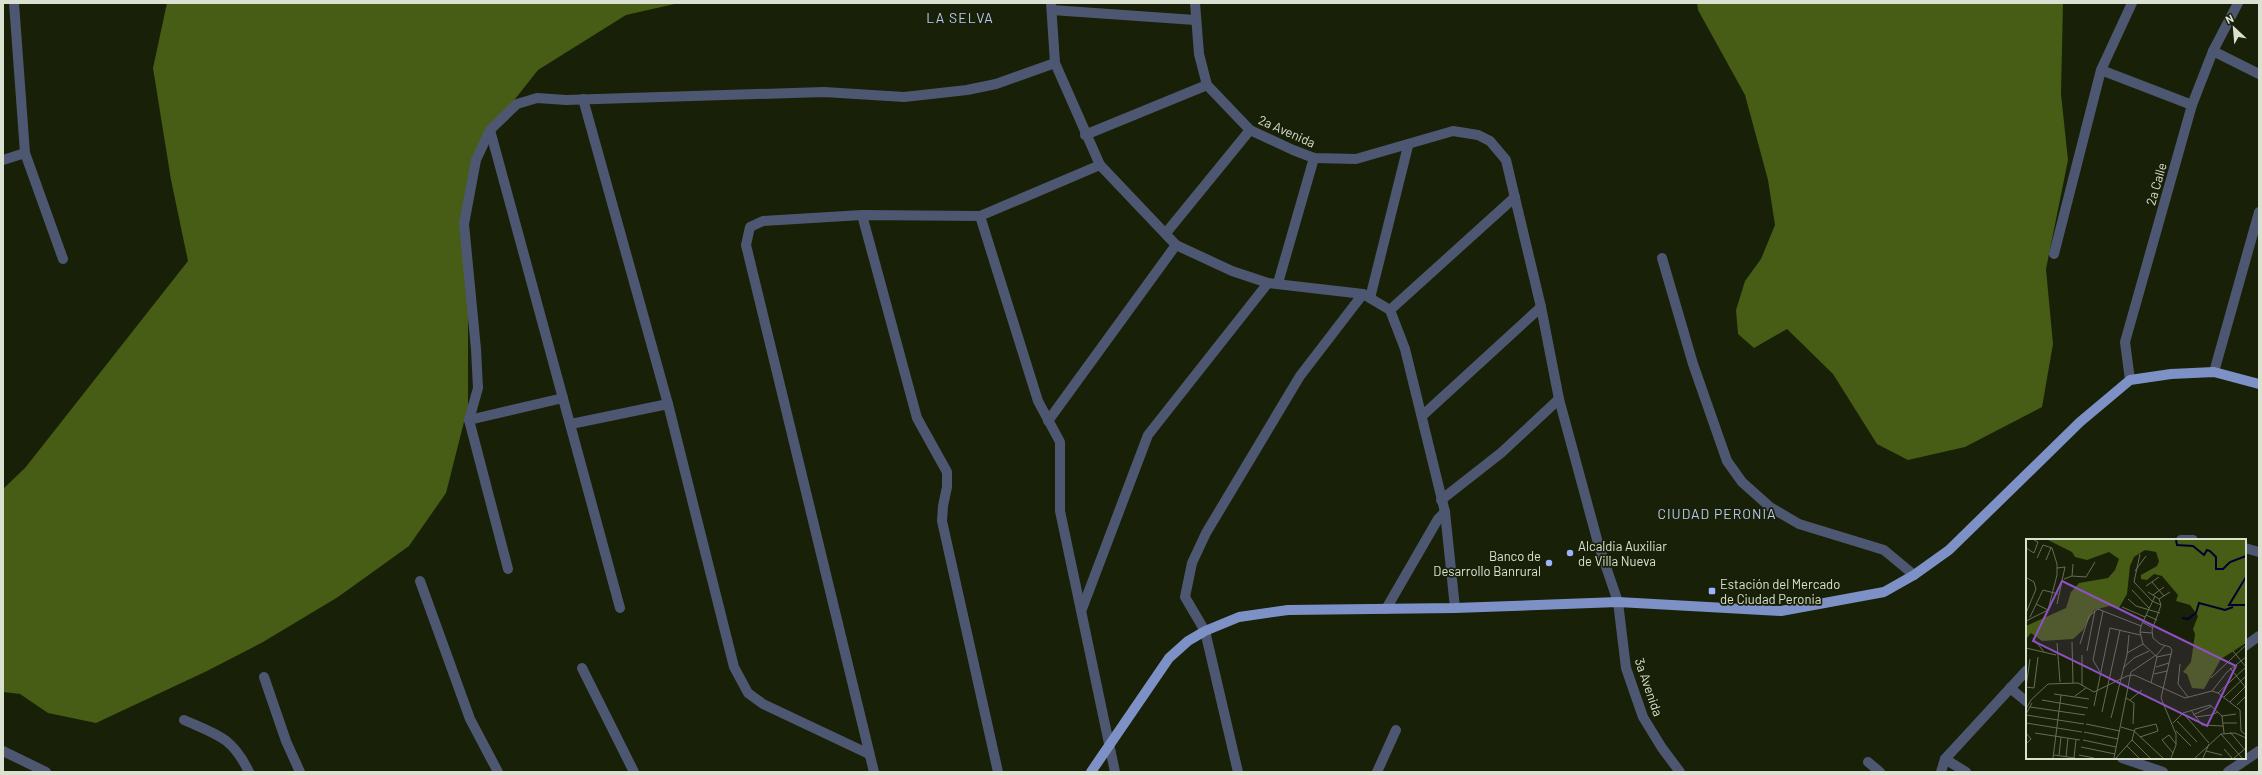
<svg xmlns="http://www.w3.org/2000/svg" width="2262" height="775" font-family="Barlow,sans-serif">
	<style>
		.forest { fill: #475c14 }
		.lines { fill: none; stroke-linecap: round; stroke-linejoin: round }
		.minor { stroke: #4e5771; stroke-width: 10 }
		.major { stroke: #7e91c7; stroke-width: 10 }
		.poi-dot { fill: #9cb4fd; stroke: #182007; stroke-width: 1.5 }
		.labels { text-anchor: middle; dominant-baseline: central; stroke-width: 3.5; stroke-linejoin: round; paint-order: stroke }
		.street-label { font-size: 13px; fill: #dae1d1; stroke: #182007 }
		.poi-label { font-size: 13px; fill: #dae1d1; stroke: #182007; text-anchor: start }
		.neighbourhood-label { font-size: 14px; letter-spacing: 1px; fill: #bac9f2; stroke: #182007 }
		.inset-river { fill: none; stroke: #030030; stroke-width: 2 }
		.inset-road { fill: none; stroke: #666d58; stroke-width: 1 }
		.view { fill: #8e50c3; fill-opacity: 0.15; stroke: #8e50c3; stroke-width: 2 }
		.inset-edge { fill: none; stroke: #dae1d1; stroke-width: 2 }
	</style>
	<rect width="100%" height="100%" fill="#182007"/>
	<g class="forest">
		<path d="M 167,3 L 679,3 L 626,15 L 538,70 L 485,137 L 464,232 L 468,298 L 468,406 L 446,493 L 409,546 L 338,597 L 263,642 L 207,671 L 96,723 L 48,713 L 20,694 L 3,692 L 3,489 L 25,468 L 188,261 L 171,180 L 153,68 Z"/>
		<path d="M 1697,3 L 2063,3 L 2061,94 L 2068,160 L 2046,269 L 2053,344 L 2042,407 L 1965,447 L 1908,460 L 1877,444 L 1833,374 L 1787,329 L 1754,348 L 1738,334 L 1736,310 L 1745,281 L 1761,259 L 1775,225 L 1768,180 L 1745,95 L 1698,10 Z"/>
	</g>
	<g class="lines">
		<g class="minor">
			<path d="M 14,3 L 25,153 L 63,259"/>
			<path d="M 1051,3 L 1055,63 L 1100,165 L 1176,245 L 1232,271 L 1268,283 L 1363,294 L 1390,310 L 1405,349 L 1445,512 L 1455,608"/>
			<path d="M 1195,3 L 1199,54 L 1207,85 L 1250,130 L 1293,150 L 1314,158 L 1356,159 L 1453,131 L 1478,135 L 1490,141 L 1506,160 L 1541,307 L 1559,399 L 1598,543 L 1618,602 L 1626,668 L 1643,717 L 1662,748 L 1680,772"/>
			<path d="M 1052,10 L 1195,20"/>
			<path d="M 2213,51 L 2259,74"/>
			<path d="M 2101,70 L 2192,105"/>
			<path d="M 583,99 L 668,404 L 734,667 L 748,693 L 763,704 L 869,754"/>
			<path d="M 490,130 L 620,608"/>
			<path d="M 1085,135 L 1207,85"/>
			<path d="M 3,160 L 25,153"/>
			<path d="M 862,215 L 917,418 L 947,472 L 947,487 L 943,506 L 942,521 L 998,772"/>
			<path d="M 980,216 L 1038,401 L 1060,442 L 1060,511 L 1115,772"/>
			<path d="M 1166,233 L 1250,130"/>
			<path d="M 2054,254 L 2101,70 L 2132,3"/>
			<path d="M 1662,258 L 1693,364 L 1727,461 L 1742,482 L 1770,507 L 1799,524 L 1884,550 L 1914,575"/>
			<path d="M 1278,283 L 1314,158"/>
			<path d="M 1370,298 L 1408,146"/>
			<path d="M 1390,310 L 1515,197"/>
			<path d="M 2214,372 L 2259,212"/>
			<path d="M 2130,380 L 2125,342 L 2192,105 L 2213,51 L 2238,3"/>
			<path d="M 1422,416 L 1541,307"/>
			<path d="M 469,420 L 563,398"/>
			<path d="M 1048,421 L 1176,245"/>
			<path d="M 571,424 L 668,404"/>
			<path d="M 1441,500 L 1501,453 L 1559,399"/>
			<path d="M 2181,540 L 2193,540"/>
			<path d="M 2245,548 L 2259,552"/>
			<path d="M 508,569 L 469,420 L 478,388 L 476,349 L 464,224 L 476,160 L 490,130 L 517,104 L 537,98 L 566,100 L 824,92 L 904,97 L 967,90 L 996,84 L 1055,63"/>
			<path d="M 420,581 L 470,719 L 498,772"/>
			<path d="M 1082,609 L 1148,435 L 1268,283"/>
			<path d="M 1386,609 L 1438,519 L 1445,512"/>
			<path d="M 2245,646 L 2259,636"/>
			<path d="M 582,668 L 634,772"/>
			<path d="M 264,677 L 286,741 L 300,772"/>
			<path d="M 2010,688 L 2027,702"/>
			<path d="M 184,720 C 218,735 232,737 249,772"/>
			<path d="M 3,751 L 46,772"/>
			<path d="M 2122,758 L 2163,772"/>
			<path d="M 1945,759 L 1966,772"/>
			<path d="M 1868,762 L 1880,772"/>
			<path d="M 874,772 L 746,245 L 750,227 L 763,221 L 862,215 L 980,216 L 1100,165"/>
			<path d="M 1238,772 L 1205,631 L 1185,597 L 1192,563 L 1206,533 L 1300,376 L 1363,294"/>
			<path d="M 1377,772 L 1396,730"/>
			<path d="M 1941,772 L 1945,759 L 2027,670"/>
			<path d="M 2228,772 L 2259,751"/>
		</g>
		<path class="major" d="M 1091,772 L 1169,658 L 1188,641 L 1205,631 L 1239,617 L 1288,610 L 1455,608 L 1618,602 L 1781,611 L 1884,592 L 1914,575 L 1949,550 L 2080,422 L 2130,380 L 2171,374 L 2214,372 L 2259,384"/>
	</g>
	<g class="poi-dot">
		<circle cx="1570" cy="553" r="4"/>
		<circle cx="1549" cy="563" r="4"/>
		<rect x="1708" y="587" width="8" height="8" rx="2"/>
	</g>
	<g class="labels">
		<g class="street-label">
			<text transform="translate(1287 131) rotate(24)">2a Avenida</text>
			<text transform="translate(2156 184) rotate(-74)">2a Calle</text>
			<text transform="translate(1649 687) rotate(71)">3a Avenida</text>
		</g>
		<g class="poi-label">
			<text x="1578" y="546">Alcaldia Auxiliar<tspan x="1578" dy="15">de Villa Nueva</tspan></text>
			<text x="1541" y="556" text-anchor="end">Banco de<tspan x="1541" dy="15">Desarrollo Banrural</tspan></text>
			<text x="1720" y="584">Estación del Mercado<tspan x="1720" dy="15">de Ciudad Peronia</tspan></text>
		</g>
		<g class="neighbourhood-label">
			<text x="960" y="17">LA SELVA</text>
			<text x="1717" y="513">CIUDAD PERONIA</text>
		</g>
	</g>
	<g transform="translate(2026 539)">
		<rect width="220" height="220" fill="#182007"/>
		<path d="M 22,1 L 219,1 L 220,104 L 195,120 L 178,150 L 166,149 L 161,135 L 157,133 L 165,123 L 169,95 L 167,90 L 172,77 L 164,66 L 150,62 L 152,56 L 136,37 L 128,35 L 121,41 L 115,40 L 115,36 L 131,27 L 133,22 L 130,13 L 119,11 L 108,18 L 104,27 L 101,55 L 93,69 L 83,67 L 68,71 L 57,91 L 47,100 L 16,102 L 5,94 L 1,99 L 0,87 L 40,69 L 45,53 L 53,44 L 82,39 L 89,31 L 93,20 L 83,13 L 61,21 L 49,18 L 46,13 Z" fill="#475c14"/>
		<path class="inset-river" d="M 150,1 L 151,6 L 167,7 L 178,16 L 181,11 L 184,12 L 190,18 L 190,30 L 197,30 L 204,23 L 220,17M 220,38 L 203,66 L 220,66M 156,79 L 162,80 L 170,74 L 173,64 L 199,71 L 207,68"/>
		<path class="inset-road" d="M 0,9 L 8,14 L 12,3 L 8,1M 114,15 L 108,43 L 126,62 L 135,66M 20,21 L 25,9M 109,32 L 120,17M 46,37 L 47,25M 38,40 L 46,37 L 60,38 L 69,23M 126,43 L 138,57M 120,47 L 133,38M 106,51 L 123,69M 122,53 L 133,60 L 135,66 L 126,91 L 127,99 L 134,105 L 144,108 L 146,111 L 135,159 L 150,195 L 150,206 L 145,219M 127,56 L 138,48M 102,60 L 110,67 L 134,74M 133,60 L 144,53M 10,65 L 22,71M 31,65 L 39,28 L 31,29M 96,68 L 119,78M 0,74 L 10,50 L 8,43 L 1,39M 120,76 L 131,81M 4,78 L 17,51 L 32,55M 0,82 L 22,71 L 31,36 L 31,25 L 26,9 L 17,6 L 11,19M 116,83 L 127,89M 114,93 L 126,94M 7,99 L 18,113M 46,103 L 47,144M 31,104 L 34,143M 54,105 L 63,77 L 72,70 L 115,87M 0,109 L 30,116M 61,112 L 69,71M 207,112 L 220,128M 101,114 L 117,105M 56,116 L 56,146M 130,117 L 139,106M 131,118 L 145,115M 154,125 L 152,145 L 162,158M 130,128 L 143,124M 97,129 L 108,119 L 123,112M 204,129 L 220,149M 74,133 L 67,121 L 77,72M 128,135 L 141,132M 185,139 L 220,106M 125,144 L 131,118 L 117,105 L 114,93 L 115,87 L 129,57M 0,148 L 8,149 L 12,118M 0,148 L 4,120M 186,152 L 201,133 L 220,118M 192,154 L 220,128M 28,155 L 63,160M 49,157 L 60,149M 198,158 L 220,137M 100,159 L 108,164 L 107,185M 16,161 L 62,169M 104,161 L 116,151M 204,163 L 220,147M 211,166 L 220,157M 68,167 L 84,89 L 114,96M 4,168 L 59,176M 0,170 L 5,161 L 22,145 L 52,144 L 68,153 L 101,137 L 108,136 L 159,159 L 186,152 L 192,154 L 214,171 L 215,192 L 220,196M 165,171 L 176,186 L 197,187M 76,173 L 94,91M 157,174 L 183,204M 0,175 L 6,164M 0,176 L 58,185M 167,176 L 186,167M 196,177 L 210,175M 169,178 L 185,176 L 192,173M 85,179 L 101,116 L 103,96M 151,182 L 171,203M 0,184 L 56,193M 147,184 L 157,174 L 184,166 L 196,177 L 198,194M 197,184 L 211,184M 60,185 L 94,192M 95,188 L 108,192 L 137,219M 150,192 L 165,207M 58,193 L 92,200M 204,193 L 220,212M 0,194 L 5,200 L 0,205M 9,194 L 54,201M 195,195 L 216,219M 57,201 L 90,208M 106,201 L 124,219M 101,207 L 113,219M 55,208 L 89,215M 198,210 L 206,219M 180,212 L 196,216M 147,214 L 136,201 L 143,196 L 150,205M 28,216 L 49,219M 33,216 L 35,198M 53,216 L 68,219M 40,218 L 42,199M 27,219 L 35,156M 48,219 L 50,201M 88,219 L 105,133 L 130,116M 90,219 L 106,201 L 109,190 L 130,185 L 132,192 L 114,198M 169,219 L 195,195 L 209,194 L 220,199M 177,219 L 183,205M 208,219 L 220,209"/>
		<path class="view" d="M 36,42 L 210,127 L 181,187 L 7,102 Z"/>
		<rect width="220" height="220" class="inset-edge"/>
	</g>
	<rect width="2262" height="775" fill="none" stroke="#dae1d1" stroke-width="8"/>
	<g transform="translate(2234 28) rotate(334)" stroke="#182007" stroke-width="3" paint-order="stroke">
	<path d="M0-3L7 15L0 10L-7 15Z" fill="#dae1d1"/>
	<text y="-6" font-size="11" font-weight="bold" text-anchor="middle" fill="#dae1d1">N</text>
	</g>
</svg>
